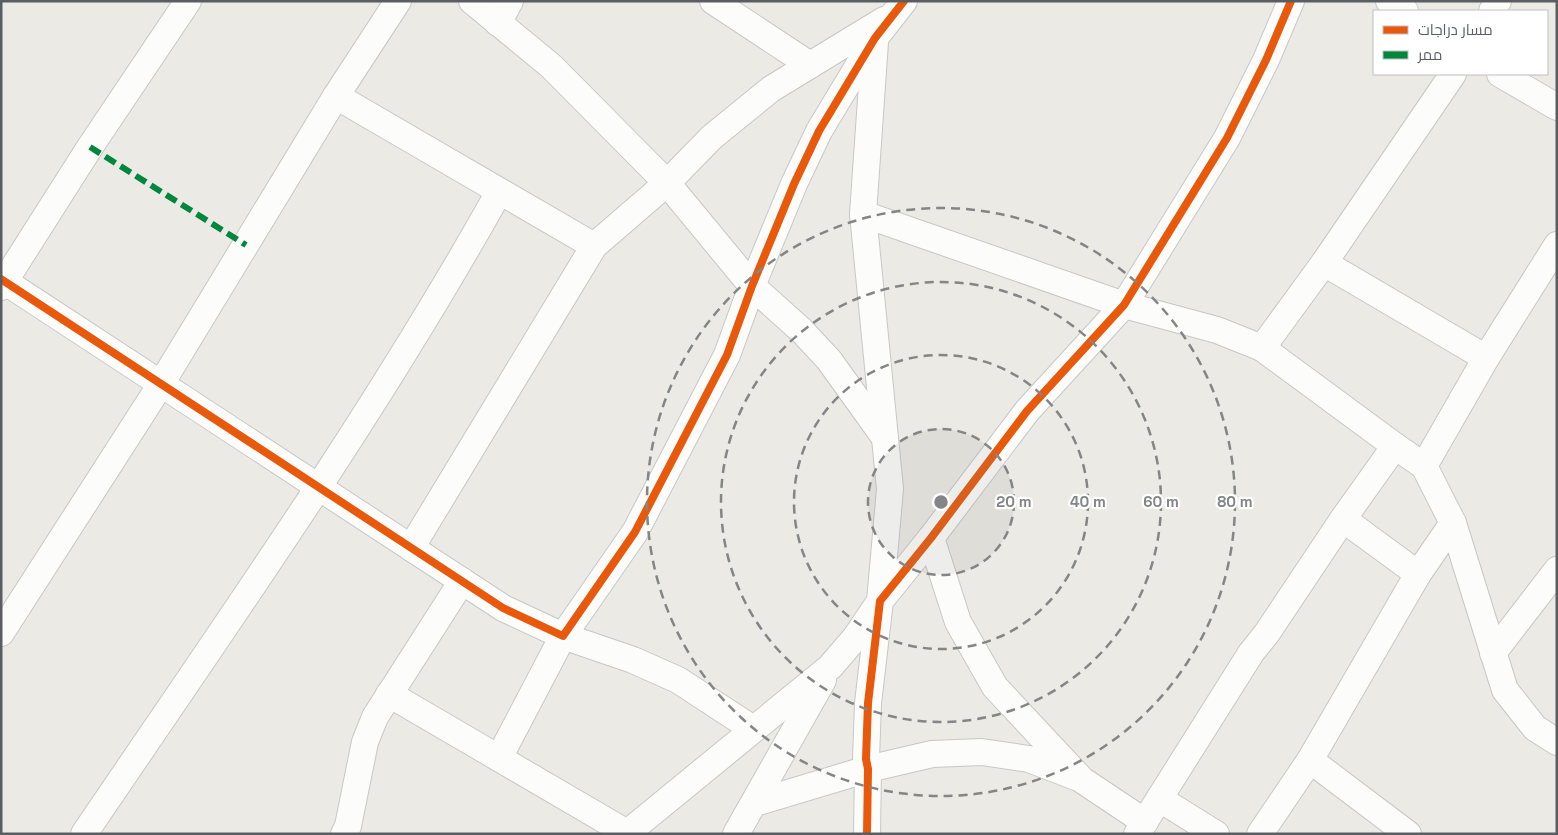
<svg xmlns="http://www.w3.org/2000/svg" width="1558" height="835" font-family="'Space Grotesk',Cairo,sans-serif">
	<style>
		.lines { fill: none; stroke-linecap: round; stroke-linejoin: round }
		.minor-casing { stroke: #c7c8c6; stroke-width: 28 }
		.minor { stroke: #fcfcfb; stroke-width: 26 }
		.quiet { stroke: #00873e; stroke-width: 6; stroke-dasharray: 12 6; stroke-linecap: butt }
		.cycleway-casing { stroke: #fff; stroke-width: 11 }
		.cycleway { stroke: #e8590c; stroke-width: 8 }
		.ring { fill: none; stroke: #838587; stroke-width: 2.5; stroke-dasharray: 9 6 }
		.centre { fill: #838587; stroke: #fff; stroke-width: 2.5 }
		.ring-label { font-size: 15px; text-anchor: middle; font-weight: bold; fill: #838587; stroke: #fff; stroke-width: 4.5; stroke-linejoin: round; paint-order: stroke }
	</style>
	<rect width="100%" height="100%" fill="#ebeae4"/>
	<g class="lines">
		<defs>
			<g id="minor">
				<path d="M 472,1 L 551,66 L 667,183 L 712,137 L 771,89 L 884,20"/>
				<path d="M 713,1 L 810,65"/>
				<path d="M 1389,1 L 1405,11"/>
				<path d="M 1492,11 L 1498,1"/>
				<path d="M 498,23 L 510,1"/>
				<path d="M 1500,74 L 1557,107"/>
				<path d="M 336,96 L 594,246"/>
				<path d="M 863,214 L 1124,305 L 1217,330 L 1262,348 L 1324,263 L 1453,74"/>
				<path d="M 1324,263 L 1486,358"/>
				<path d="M 1,279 L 503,608 L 563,636 L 635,532 L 727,355 L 752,286 L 794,184 L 819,131 L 875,38 L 904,1"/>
				<path d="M 1,287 L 90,147 L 188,1"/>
				<path d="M 1262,348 L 1395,446 L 1424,466 L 1453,523 L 1505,690 L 1535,728 L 1557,742"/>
				<path d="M 1424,466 L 1486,358 L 1557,245"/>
				<path d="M 1343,519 L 1418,574"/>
				<path d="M 931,538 L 958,622 L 995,687 L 1082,780 L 1145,822"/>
				<path d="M 411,548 L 594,246 L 667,183 L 752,286 L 802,331 L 829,360 L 885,438"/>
				<path d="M 1,633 L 161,384 L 336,96 L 398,1"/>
				<path d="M 1493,653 L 1557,570"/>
				<path d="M 389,694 L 627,833"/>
				<path d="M 499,758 L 563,636 L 633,660 L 678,680 L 753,729"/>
				<path d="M 1310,760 L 1408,834"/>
				<path d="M 1160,799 L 1216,834"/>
				<path d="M 755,803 L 868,769 L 932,754 L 982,752 L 1029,759 L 1076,777"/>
				<path d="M 84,834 C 227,623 375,414 499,192"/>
				<path d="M 344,834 L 348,826 L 365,742 L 375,717 L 462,581"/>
				<path d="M 626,834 L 830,667 L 855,638 L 880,601 L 890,489 L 863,214 L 875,42"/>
				<path d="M 736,834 L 823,680"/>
				<path d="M 867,834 L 868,769 L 866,759 L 868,703 L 880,601 L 931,538 L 1027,411 L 1124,305 L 1227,138 L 1266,60 L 1291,1"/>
				<path d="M 1137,834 L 1251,653 L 1267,633 L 1343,519 L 1395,446"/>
				<path d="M 1260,834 L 1310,760 L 1418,574 L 1453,523"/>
			</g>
		</defs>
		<use href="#minor" class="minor-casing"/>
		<use href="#minor" class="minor"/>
		<path class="quiet" d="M 90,147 L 246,245"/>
		<defs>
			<g id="cycleway">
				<path d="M 1,279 L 503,608 L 563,636 L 635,532 L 727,355 L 752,286 L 794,184 L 819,131 L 875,38 L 904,1"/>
				<path d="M 867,834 L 868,769 L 866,759 L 868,703 L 880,601 L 931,538 L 1027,411 L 1124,305 L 1227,138 L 1266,60 L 1291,1"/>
			</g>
		</defs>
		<use href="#cycleway" class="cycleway-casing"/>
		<use href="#cycleway" class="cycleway"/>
	</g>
	<circle cx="941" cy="502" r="73" fill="#838587" fill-opacity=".12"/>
	<g class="ring">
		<circle cx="941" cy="502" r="73"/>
		<circle cx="941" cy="502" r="147"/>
		<circle cx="941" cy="502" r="220"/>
		<circle cx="941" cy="502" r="294"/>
	</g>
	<circle cx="941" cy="502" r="8" class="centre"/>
	<g class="ring-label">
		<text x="1014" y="507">20 m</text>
		<text x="1088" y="507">40 m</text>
		<text x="1161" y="507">60 m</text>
		<text x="1235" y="507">80 m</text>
	</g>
	<rect width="1558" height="835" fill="none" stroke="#5a5e63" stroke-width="5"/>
	<rect x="1373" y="10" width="175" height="65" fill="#ffffff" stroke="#bdbfc1"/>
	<rect x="1383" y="26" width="25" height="8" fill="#e8590c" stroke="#bdbfc1"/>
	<text x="1418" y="35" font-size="15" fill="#5a5e63">مسار دراجات</text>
	<rect x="1383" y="51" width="25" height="8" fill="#00873e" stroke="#bdbfc1"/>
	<text x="1418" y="60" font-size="15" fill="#5a5e63">ممر</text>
</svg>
